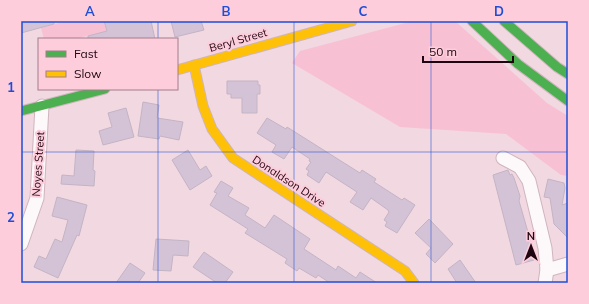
<svg xmlns="http://www.w3.org/2000/svg" width="589" height="304" font-family="Mulish,sans-serif">
	<style>
		.green { fill: #f8c1d3 }
		.building { fill: #d4c3d7; stroke: #c3b4c4 }
		.lines { fill: none; stroke-linecap: round; stroke-linejoin: round }
		.street-casing { stroke: #cfb5bd; stroke-width: 15 }
		.fast-casing { stroke: #cfb5bd; stroke-width: 11 }
		.slow-casing { stroke: #cfb5bd; stroke-width: 11 }
		.street { stroke: #fdf9fa; stroke-width: 13 }
		.fast { stroke: #4caf50; stroke-width: 9 }
		.slow { stroke: #ffc107; stroke-width: 9 }
		.grid { fill: none; stroke: #1d4ed8; stroke-width: 1; stroke-opacity: 0.55 }
		.labels { text-anchor: middle; dominant-baseline: central; stroke-width: 4; stroke-linejoin: round; paint-order: stroke }
		.street-label { font-size: 11px; fill: #1e050f; stroke: #fdcddc }
		.neatline { fill: none; stroke: #1d4ed8; stroke-width: 1.5 }
		.grid-label { font-size: 13px; text-anchor: middle; font-weight: bold; fill: #1d4ed8 }
	</style>
	<rect width="100%" height="100%" fill="#f2d8e0"/>
	<g class="green">
		<path d="M 66,21 L 104,21 L 107,31 L 75,39 L 44,39 L 41,28 Z"/>
		<path d="M 413,21 L 455,21 L 547,103 L 568,116 L 568,176 L 561,175 L 506,134 L 400,127 L 292,63 L 300,51 Z"/>
	</g>
	<g class="building">
		<path d="M 21,21 L 54,21 L 54,24 L 21,33 Z"/>
		<path d="M 104,21 L 151,21 L 155,39 L 88,39 L 88,36 L 107,31 Z"/>
		<path d="M 171,21 L 201,21 L 204,30 L 175,37 Z"/>
		<path d="M 227,81 L 258,81 L 258,85 L 260,85 L 260,94 L 257,94 L 257,113 L 242,113 L 242,98 L 231,98 L 231,94 L 227,94 Z"/>
		<path d="M 143,102 L 159,105 L 157,118 L 183,122 L 179,140 L 160,136 L 159,139 L 138,136 Z"/>
		<path d="M 126,108 L 134,137 L 103,145 L 99,131 L 112,127 L 108,113 Z"/>
		<path d="M 267,118 L 286,129 L 287,127 L 360,173 L 362,170 L 376,179 L 374,182 L 402,200 L 404,198 L 415,205 L 397,233 L 385,226 L 387,222 L 384,220 L 389,212 L 388,210 L 371,198 L 363,210 L 350,202 L 357,192 L 326,172 L 319,183 L 307,175 L 309,171 L 306,169 L 311,162 L 309,161 L 310,159 L 292,147 L 284,159 L 272,152 L 276,145 L 257,133 Z"/>
		<path d="M 76,150 L 94,151 L 93,170 L 95,171 L 94,186 L 61,184 L 62,175 L 74,176 Z"/>
		<path d="M 188,150 L 200,170 L 206,166 L 212,176 L 190,190 L 172,160 Z"/>
		<path d="M 508,170 L 510,175 L 512,174 L 514,178 L 520,196 L 519,201 L 532,246 L 534,260 L 516,265 L 493,175 Z"/>
		<path d="M 548,179 L 564,183 L 565,188 L 562,205 L 568,203 L 568,238 L 554,224 L 550,198 L 544,197 Z"/>
		<path d="M 221,181 L 233,188 L 228,196 L 249,208 L 245,215 L 265,228 L 274,215 L 310,239 L 304,249 L 336,270 L 338,266 L 356,278 L 360,272 L 377,283 L 330,283 L 318,275 L 316,278 L 299,268 L 297,271 L 285,263 L 287,259 L 245,233 L 248,229 L 210,205 L 217,193 L 214,192 Z"/>
		<path d="M 57,197 L 87,205 L 79,236 L 77,235 L 58,278 L 34,267 L 39,256 L 46,259 L 55,239 L 62,242 L 68,220 L 52,216 Z"/>
		<path d="M 429,219 L 453,244 L 435,263 L 426,254 L 431,248 L 415,233 Z"/>
		<path d="M 156,239 L 189,241 L 188,256 L 173,255 L 171,271 L 153,270 Z"/>
		<path d="M 204,252 L 233,272 L 225,283 L 217,283 L 193,267 Z"/>
		<path d="M 460,260 L 476,283 L 457,283 L 448,269 Z"/>
		<path d="M 130,263 L 145,273 L 138,283 L 116,283 Z"/>
	</g>
	<g class="lines">
		<defs>
			<g id="street">
				<path d="M 503,158 L 520,167 L 529,181 L 545,248 L 547,270 L 545,283"/>
				<path d="M 21,244 L 37,198 L 42,106"/>
				<path d="M 547,270 L 568,264"/>
			</g>
			<g id="fast">
				<path d="M 472,21 L 518,64 L 568,101"/>
				<path d="M 504,21 L 557,67 L 568,74"/>
				<path d="M 21,111 L 105,89"/>
			</g>
			<g id="slow">
				<path d="M 194,65 L 203,106 L 212,129 L 233,158 L 405,271 L 414,283"/>
				<path d="M 177,70 L 352,21"/>
			</g>
		</defs>
		<use href="#street" class="street-casing"/>
		<use href="#fast" class="fast-casing"/>
		<use href="#slow" class="slow-casing"/>
		<use href="#street" class="street"/>
		<use href="#fast" class="fast"/>
		<use href="#slow" class="slow"/>
	</g>
	<path class="grid" d="M 158,21 L 158,39M 294,21 L 294,283M 431,21 L 431,283M 158,89 L 158,283M 21,152 L 568,152"/>
	<g class="labels">
		<g class="street-label">
			<text transform="translate(238 40) rotate(-16)">Beryl Street</text>
			<text transform="translate(38 164) rotate(-86)">Noyes Street</text>
			<text transform="translate(289 181) rotate(33)">Donaldson Drive</text>
		</g>
	</g>
	<rect width="589" height="304" fill="none" stroke="#fdcddc" stroke-width="44"/>
	<rect x="38" y="38" width="140" height="52" fill="#fdcddc" stroke="#a47d8a"/>
	<rect x="46" y="51" width="20" height="6" fill="#4caf50" stroke="#a47d8a"/>
	<text x="74" y="58" font-size="12" fill="#1e050f">Fast</text>
	<rect x="46" y="71" width="20" height="6" fill="#ffc107" stroke="#a47d8a"/>
	<text x="74" y="78" font-size="12" fill="#1e050f">Slow</text>
	<g transform="translate(531 246)" stroke="#fdcddc" stroke-width="3" paint-order="stroke">
	<path d="M0-3L7 15L0 10L-7 15Z" fill="#1e050f"/>
	<text y="-6" font-size="11" font-weight="bold" text-anchor="middle" fill="#1e050f">N</text>
	</g>
	<path d="M423 56v6h90v-6" fill="none" stroke="#1e050f" stroke-width="2"/>
	<text x="429" y="56" font-size="12" fill="#1e050f" stroke="#fdcddc" stroke-width="3" paint-order="stroke">50 m</text>
	<rect x="22" y="22" width="545" height="260" class="neatline"/>
	<g class="grid-label">
		<text x="90" y="16">A</text>
		<text x="226" y="16">B</text>
		<text x="363" y="16">C</text>
		<text x="499" y="16">D</text>
		<text x="11" y="92">1</text>
		<text x="11" y="222">2</text>
	</g>
</svg>
